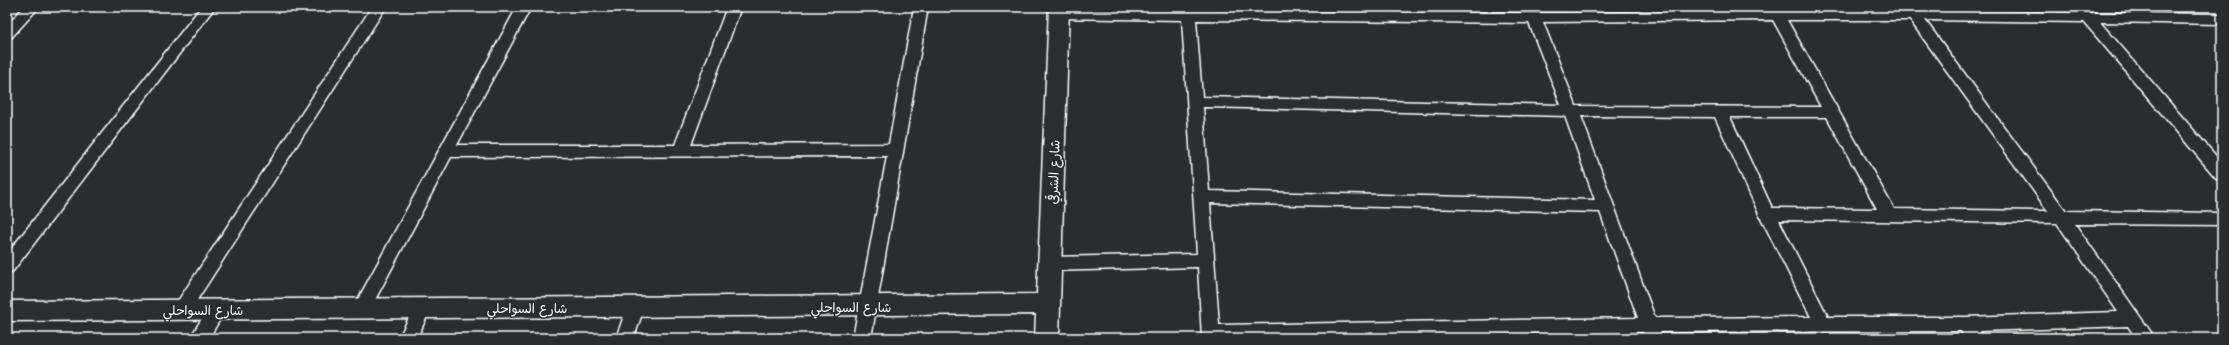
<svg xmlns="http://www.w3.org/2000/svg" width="2229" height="345" font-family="Mali,'Playpen Sans Arabic',sans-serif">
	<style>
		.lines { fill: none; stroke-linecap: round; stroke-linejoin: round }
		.street-casing { stroke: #fff; stroke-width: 3 }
		.secondary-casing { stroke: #fff; stroke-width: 3 }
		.street { fill: #2a2d2e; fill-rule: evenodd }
		.secondary { fill: #2a2d2e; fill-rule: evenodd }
		.labels { text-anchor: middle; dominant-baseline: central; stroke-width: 3; stroke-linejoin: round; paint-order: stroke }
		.street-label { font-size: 13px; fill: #fff; stroke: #2a2d2e }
	</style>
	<rect width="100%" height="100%" fill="#2a2d2e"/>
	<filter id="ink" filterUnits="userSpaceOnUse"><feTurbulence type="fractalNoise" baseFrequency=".025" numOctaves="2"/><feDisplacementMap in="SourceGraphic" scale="8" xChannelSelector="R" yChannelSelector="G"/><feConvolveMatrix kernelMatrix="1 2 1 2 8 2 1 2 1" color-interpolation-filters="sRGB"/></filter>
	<g filter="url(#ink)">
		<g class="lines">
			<defs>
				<g id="street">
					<path d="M 24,7 L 39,7 L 12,37 L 7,39 L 7,25 Z"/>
					<path d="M 201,7 L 215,7 L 13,271 L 7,273 L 7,254 Z"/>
					<path d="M 372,7 L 386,7 L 188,314 L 182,316 L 176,314 L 173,309 L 176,304 Z"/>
					<path d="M 517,7 L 531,7 L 457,145 L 675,145 L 727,7 L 741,7 L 691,145 L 889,144 L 914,7 L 928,7 L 871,338 L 853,338 L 887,156 L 451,157 L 368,313 L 362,315 L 356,313 L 353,308 L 356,303 Z"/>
					<path d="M 1058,10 L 1534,13 L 1846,10 L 2222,14 L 2222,24 L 2100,22 L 2222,163 L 2222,180 L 2216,178 L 2084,22 L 1925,20 L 2066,211 L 2222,213 L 2222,225 L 2075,224 L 2155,338 L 2136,338 L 2128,326 L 1979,331 L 1983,338 L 1965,338 L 1961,331 L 1661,332 L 1663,338 L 1645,338 L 1643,332 L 1202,338 L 1198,267 L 1049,271 L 1043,269 L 1040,264 L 1043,259 L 1049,257 L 1197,254 L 1182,20 L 1053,18 L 1051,15 L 1053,12 ZM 1196,20 L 1529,23 L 1561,105 L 1202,97 ZM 1773,20 L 1821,107 L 1576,106 L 1543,22 ZM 1787,20 L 1910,20 L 2048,211 L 1894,209 ZM 1203,107 L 1565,116 L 1595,200 L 1209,191 ZM 1581,116 L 1715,117 L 1759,214 L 1811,317 L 1655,318 ZM 1730,117 L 1827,117 L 1877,209 L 1772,208 ZM 1210,203 L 1600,212 L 1638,318 L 1219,325 ZM 1779,220 L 2057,223 L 2118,312 L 1966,317 L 1828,317 Z"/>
					<path d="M 635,300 L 641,302 L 644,307 L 634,338 L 616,338 L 629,302 Z"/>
					<path d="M 422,301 L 428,303 L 431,308 L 417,338 L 399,338 L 416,303 Z"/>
					<path d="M 217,302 L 223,304 L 226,309 L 209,338 L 190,338 L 211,304 Z"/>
				</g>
				<path id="secondary" d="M 1049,7 L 1069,7 L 1059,338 L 1035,338 L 1036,314 L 7,321 L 7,301 L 1037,294 Z"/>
			</defs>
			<use href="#street" class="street-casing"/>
			<use href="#secondary" class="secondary-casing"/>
			<use href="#street" class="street"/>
			<use href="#secondary" class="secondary"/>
		</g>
	</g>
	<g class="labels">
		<g class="street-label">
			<text transform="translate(1053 172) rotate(-88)">شارع الشرقي</text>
			<text x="851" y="306">شارع السواحلي</text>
			<text x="527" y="307">شارع السواحلي</text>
			<text x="203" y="309">شارع السواحلي</text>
		</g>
	</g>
	<rect width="2229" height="345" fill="none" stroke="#2a2d2e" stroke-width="24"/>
	<rect x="12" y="12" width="2205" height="321" fill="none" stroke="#fff" stroke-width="1.5" filter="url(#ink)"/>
</svg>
